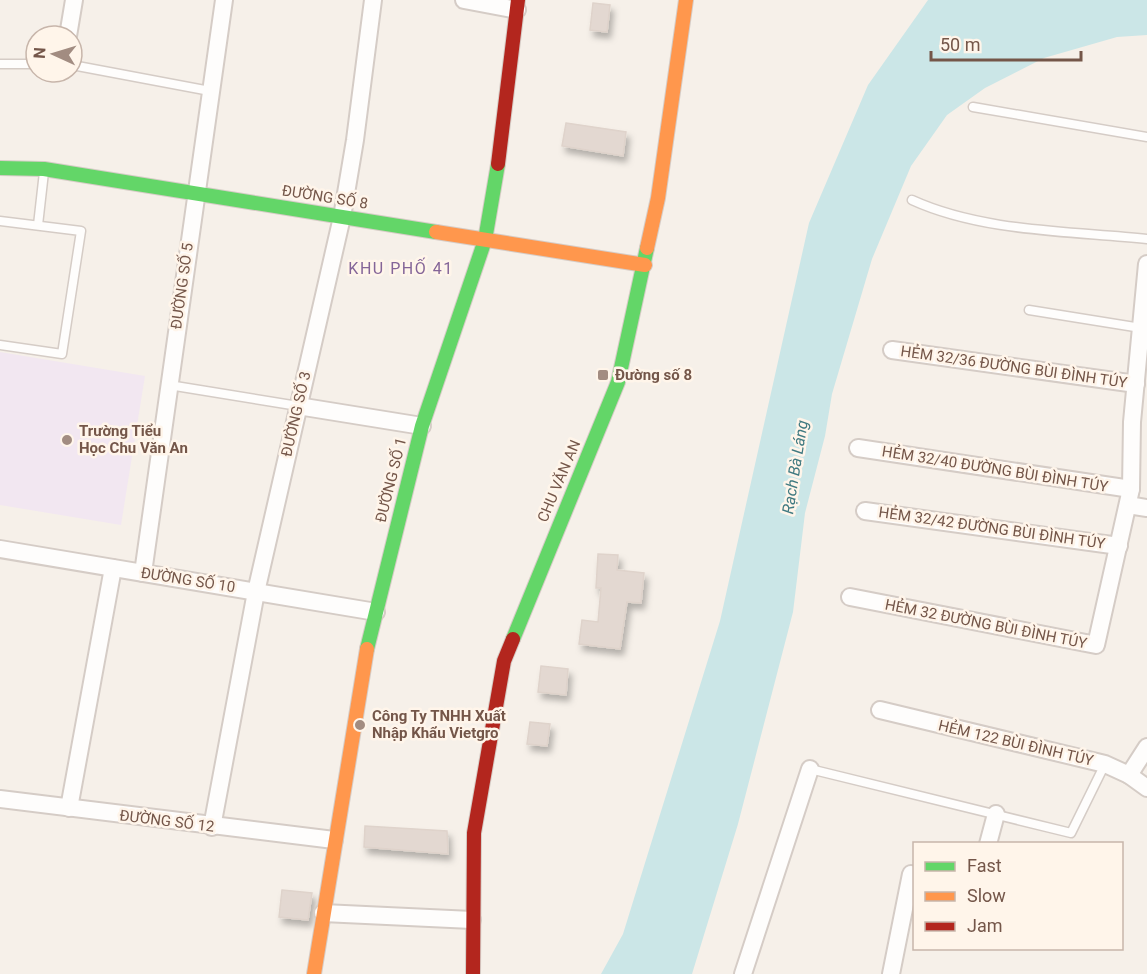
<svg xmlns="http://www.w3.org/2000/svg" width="1147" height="974" font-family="Roboto,sans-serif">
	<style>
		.education { fill: #f2e7f1 }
		.water { fill: #cbe6e7 }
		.building { fill: #e3d8d1; stroke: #dfd3cb; stroke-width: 1.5; filter: url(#shadow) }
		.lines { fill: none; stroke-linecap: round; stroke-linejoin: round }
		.lane-casing { stroke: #d5ccc6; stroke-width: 11 }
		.street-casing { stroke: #d5ccc6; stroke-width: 20 }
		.fast-casing { stroke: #d6ccc6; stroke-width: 16 }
		.slow-casing { stroke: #d6ccc6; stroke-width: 16 }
		.jam-casing { stroke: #d6ccc6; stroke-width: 16 }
		.lane { stroke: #fefdfc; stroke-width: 8 }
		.street { stroke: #fefdfc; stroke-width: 16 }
		.fast { stroke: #63d668; stroke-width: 14 }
		.slow { stroke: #ff974d; stroke-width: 14 }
		.jam { stroke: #b3261e; stroke-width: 14 }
		.poi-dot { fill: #a28c81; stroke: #fff5ea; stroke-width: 2 }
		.labels { text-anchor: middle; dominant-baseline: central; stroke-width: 5; stroke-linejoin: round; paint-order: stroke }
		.street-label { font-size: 15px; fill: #745649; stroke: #fff5ea }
		.poi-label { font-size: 15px; font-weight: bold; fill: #745649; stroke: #fff5ea; text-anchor: start }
		.neighbourhood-label { font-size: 16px; letter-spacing: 1.5px; fill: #846598; stroke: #fff5ea }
		.water-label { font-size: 16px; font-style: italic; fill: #407a81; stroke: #fff5ea }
	</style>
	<defs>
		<filter id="shadow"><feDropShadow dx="3.5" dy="6" stdDeviation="3" flood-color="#0004"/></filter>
	</defs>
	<rect width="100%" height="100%" fill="#f6f0e9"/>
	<path class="education" d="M 0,352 L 145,376 L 121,525 L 0,505 Z"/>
	<path class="water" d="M 928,0 L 1147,0 L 1147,35 L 1117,37 L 1044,58 L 985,88 L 947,115 L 911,166 L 872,259 L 832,394 L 825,436 L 805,513 L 793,612 L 738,824 L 692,974 L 601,974 L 623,934 L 720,621 L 809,223 L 868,85 Z"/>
	<g class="building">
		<path d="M 593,3 L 610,5 L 607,32 L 590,30 Z"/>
		<path d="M 566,123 L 626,132 L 623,156 L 562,146 Z"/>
		<path d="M 598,554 L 618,555 L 617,570 L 644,573 L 641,603 L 627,602 L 620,649 L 579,644 L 582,620 L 598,622 L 601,588 L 596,588 Z"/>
		<path d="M 541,666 L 568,669 L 566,695 L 538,692 Z"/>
		<path d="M 530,722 L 550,724 L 547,746 L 527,744 Z"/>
		<path d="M 365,826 L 447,831 L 448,854 L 364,847 Z"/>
		<path d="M 282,890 L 312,893 L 308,920 L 279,917 Z"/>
	</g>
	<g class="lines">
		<defs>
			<g id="lane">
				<path d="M 0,64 L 36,64"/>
				<path d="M 72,65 L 210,91"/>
				<path d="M 973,107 L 1147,137"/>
				<path d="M 912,200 C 982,232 1070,231 1147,239"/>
				<path d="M 0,221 L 81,231 L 62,354 L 0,345"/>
				<path d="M 38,225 L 44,172"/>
				<path d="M 1029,310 L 1141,328"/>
				<path d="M 169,385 L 298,406"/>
				<path d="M 810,769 L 1071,833 L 1105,764"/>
			</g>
			<g id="street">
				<path d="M 464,0 L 517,10"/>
				<path d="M 68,36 L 74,0"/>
				<path d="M 892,350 L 1136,384"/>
				<path d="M 298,406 L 422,426"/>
				<path d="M 858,448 L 1131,489"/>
				<path d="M 1128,505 L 1147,508"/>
				<path d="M 865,511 L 1119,546"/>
				<path d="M 0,549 L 376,612"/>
				<path d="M 143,573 L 224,0"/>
				<path d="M 850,597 L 1096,645 L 1131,489 L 1132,422 L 1147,264"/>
				<path d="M 880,710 L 1105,764 L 1129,775 L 1147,788"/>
				<path d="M 1129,775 L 1147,747"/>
				<path d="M 0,799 L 334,840"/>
				<path d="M 69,808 L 113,568"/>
				<path d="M 212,827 L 256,592 L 342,217 L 355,140 L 373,0"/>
				<path d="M 988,844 L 996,814"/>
				<path d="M 323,913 L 472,920"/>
				<path d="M 743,974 L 810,769"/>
				<path d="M 891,974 L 911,874 L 914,875"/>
			</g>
			<g id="fast">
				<path d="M 0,168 L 44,169 L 436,232"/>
				<path d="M 513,639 L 618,382 L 647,248"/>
				<path d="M 367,649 L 422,426 L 485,240 L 498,164"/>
			</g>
			<g id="slow">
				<path d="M 436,232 L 645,265"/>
				<path d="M 647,248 L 658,198 L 686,0"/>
				<path d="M 314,974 L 367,649"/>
			</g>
			<g id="jam">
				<path d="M 498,164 L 518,0"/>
				<path d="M 473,974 L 474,833 L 504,661 L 513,639"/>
			</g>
		</defs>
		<use href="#lane" class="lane-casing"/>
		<use href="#street" class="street-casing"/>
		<use href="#fast" class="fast-casing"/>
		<use href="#slow" class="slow-casing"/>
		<use href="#jam" class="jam-casing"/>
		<use href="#lane" class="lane"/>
		<use href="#street" class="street"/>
		<use href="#fast" class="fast"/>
		<use href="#slow" class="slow"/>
		<use href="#jam" class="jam"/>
	</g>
	<g class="poi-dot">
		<rect x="597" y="369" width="12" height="12" rx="3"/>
		<circle cx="67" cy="440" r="6"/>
		<circle cx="360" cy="725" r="6"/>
	</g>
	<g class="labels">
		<g class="street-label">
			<text transform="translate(325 197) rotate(9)">ĐƯỜNG SỐ 8</text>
			<text transform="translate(182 286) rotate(-82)">ĐƯỜNG SỐ 5</text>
			<text transform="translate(1014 367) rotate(8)">HẺM 32/36 ĐƯỜNG BÙI ĐÌNH TÚY</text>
			<text transform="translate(296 414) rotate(-77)">ĐƯỜNG SỐ 3</text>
			<text transform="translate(995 469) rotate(9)">HẺM 32/40 ĐƯỜNG BÙI ĐÌNH TÚY</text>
			<text transform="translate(391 480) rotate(-76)">ĐƯỜNG SỐ 1</text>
			<text transform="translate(559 481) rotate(-67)">CHU VĂN AN</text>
			<text transform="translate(992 528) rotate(8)">HẺM 32/42 ĐƯỜNG BÙI ĐÌNH TÚY</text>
			<text transform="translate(188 580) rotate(9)">ĐƯỜNG SỐ 10</text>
			<text transform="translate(986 624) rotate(11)">HẺM 32 ĐƯỜNG BÙI ĐÌNH TÚY</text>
			<text transform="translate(1016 743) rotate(13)">HẺM 122 BÙI ĐÌNH TÚY</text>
			<text transform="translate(167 821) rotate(7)">ĐƯỜNG SỐ 12</text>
		</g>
		<g class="poi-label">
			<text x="615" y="375">Đường số 8</text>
			<text x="79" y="431">Trường Tiểu<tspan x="79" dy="17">Học Chu Văn An</tspan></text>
			<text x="372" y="716">Công Ty TNHH Xuất<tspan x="372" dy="17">Nhập Khẩu Vietgro</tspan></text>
		</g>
		<g class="neighbourhood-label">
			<text x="401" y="268">KHU PHỐ 41</text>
		</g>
		<g class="water-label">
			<text transform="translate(795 467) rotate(-81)">Rạch Bà Láng</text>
		</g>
	</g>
	<rect x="913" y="842" width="210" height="108" fill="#fff5ea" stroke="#c7b5aa" stroke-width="1.5"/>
	<rect x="925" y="862" width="30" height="9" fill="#63d668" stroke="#c7b5aa" stroke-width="1.5"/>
	<text x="967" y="872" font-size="18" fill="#745649">Fast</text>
	<rect x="925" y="892" width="30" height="9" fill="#ff974d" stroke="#c7b5aa" stroke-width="1.5"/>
	<text x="967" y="902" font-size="18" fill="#745649">Slow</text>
	<rect x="925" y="922" width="30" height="9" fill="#b3261e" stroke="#c7b5aa" stroke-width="1.5"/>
	<text x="967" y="932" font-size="18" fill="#745649">Jam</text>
	<g transform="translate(54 54) rotate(274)"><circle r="28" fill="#fff5ea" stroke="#c7b5aa" stroke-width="1.5"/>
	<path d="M0-4.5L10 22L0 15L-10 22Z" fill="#a28c81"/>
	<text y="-9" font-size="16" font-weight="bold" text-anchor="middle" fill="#745649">N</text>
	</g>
	<path d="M931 51v9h150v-9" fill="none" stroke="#745649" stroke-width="3"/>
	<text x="940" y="51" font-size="18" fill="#745649" stroke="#fff5ea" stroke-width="4.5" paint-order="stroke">50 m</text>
</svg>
